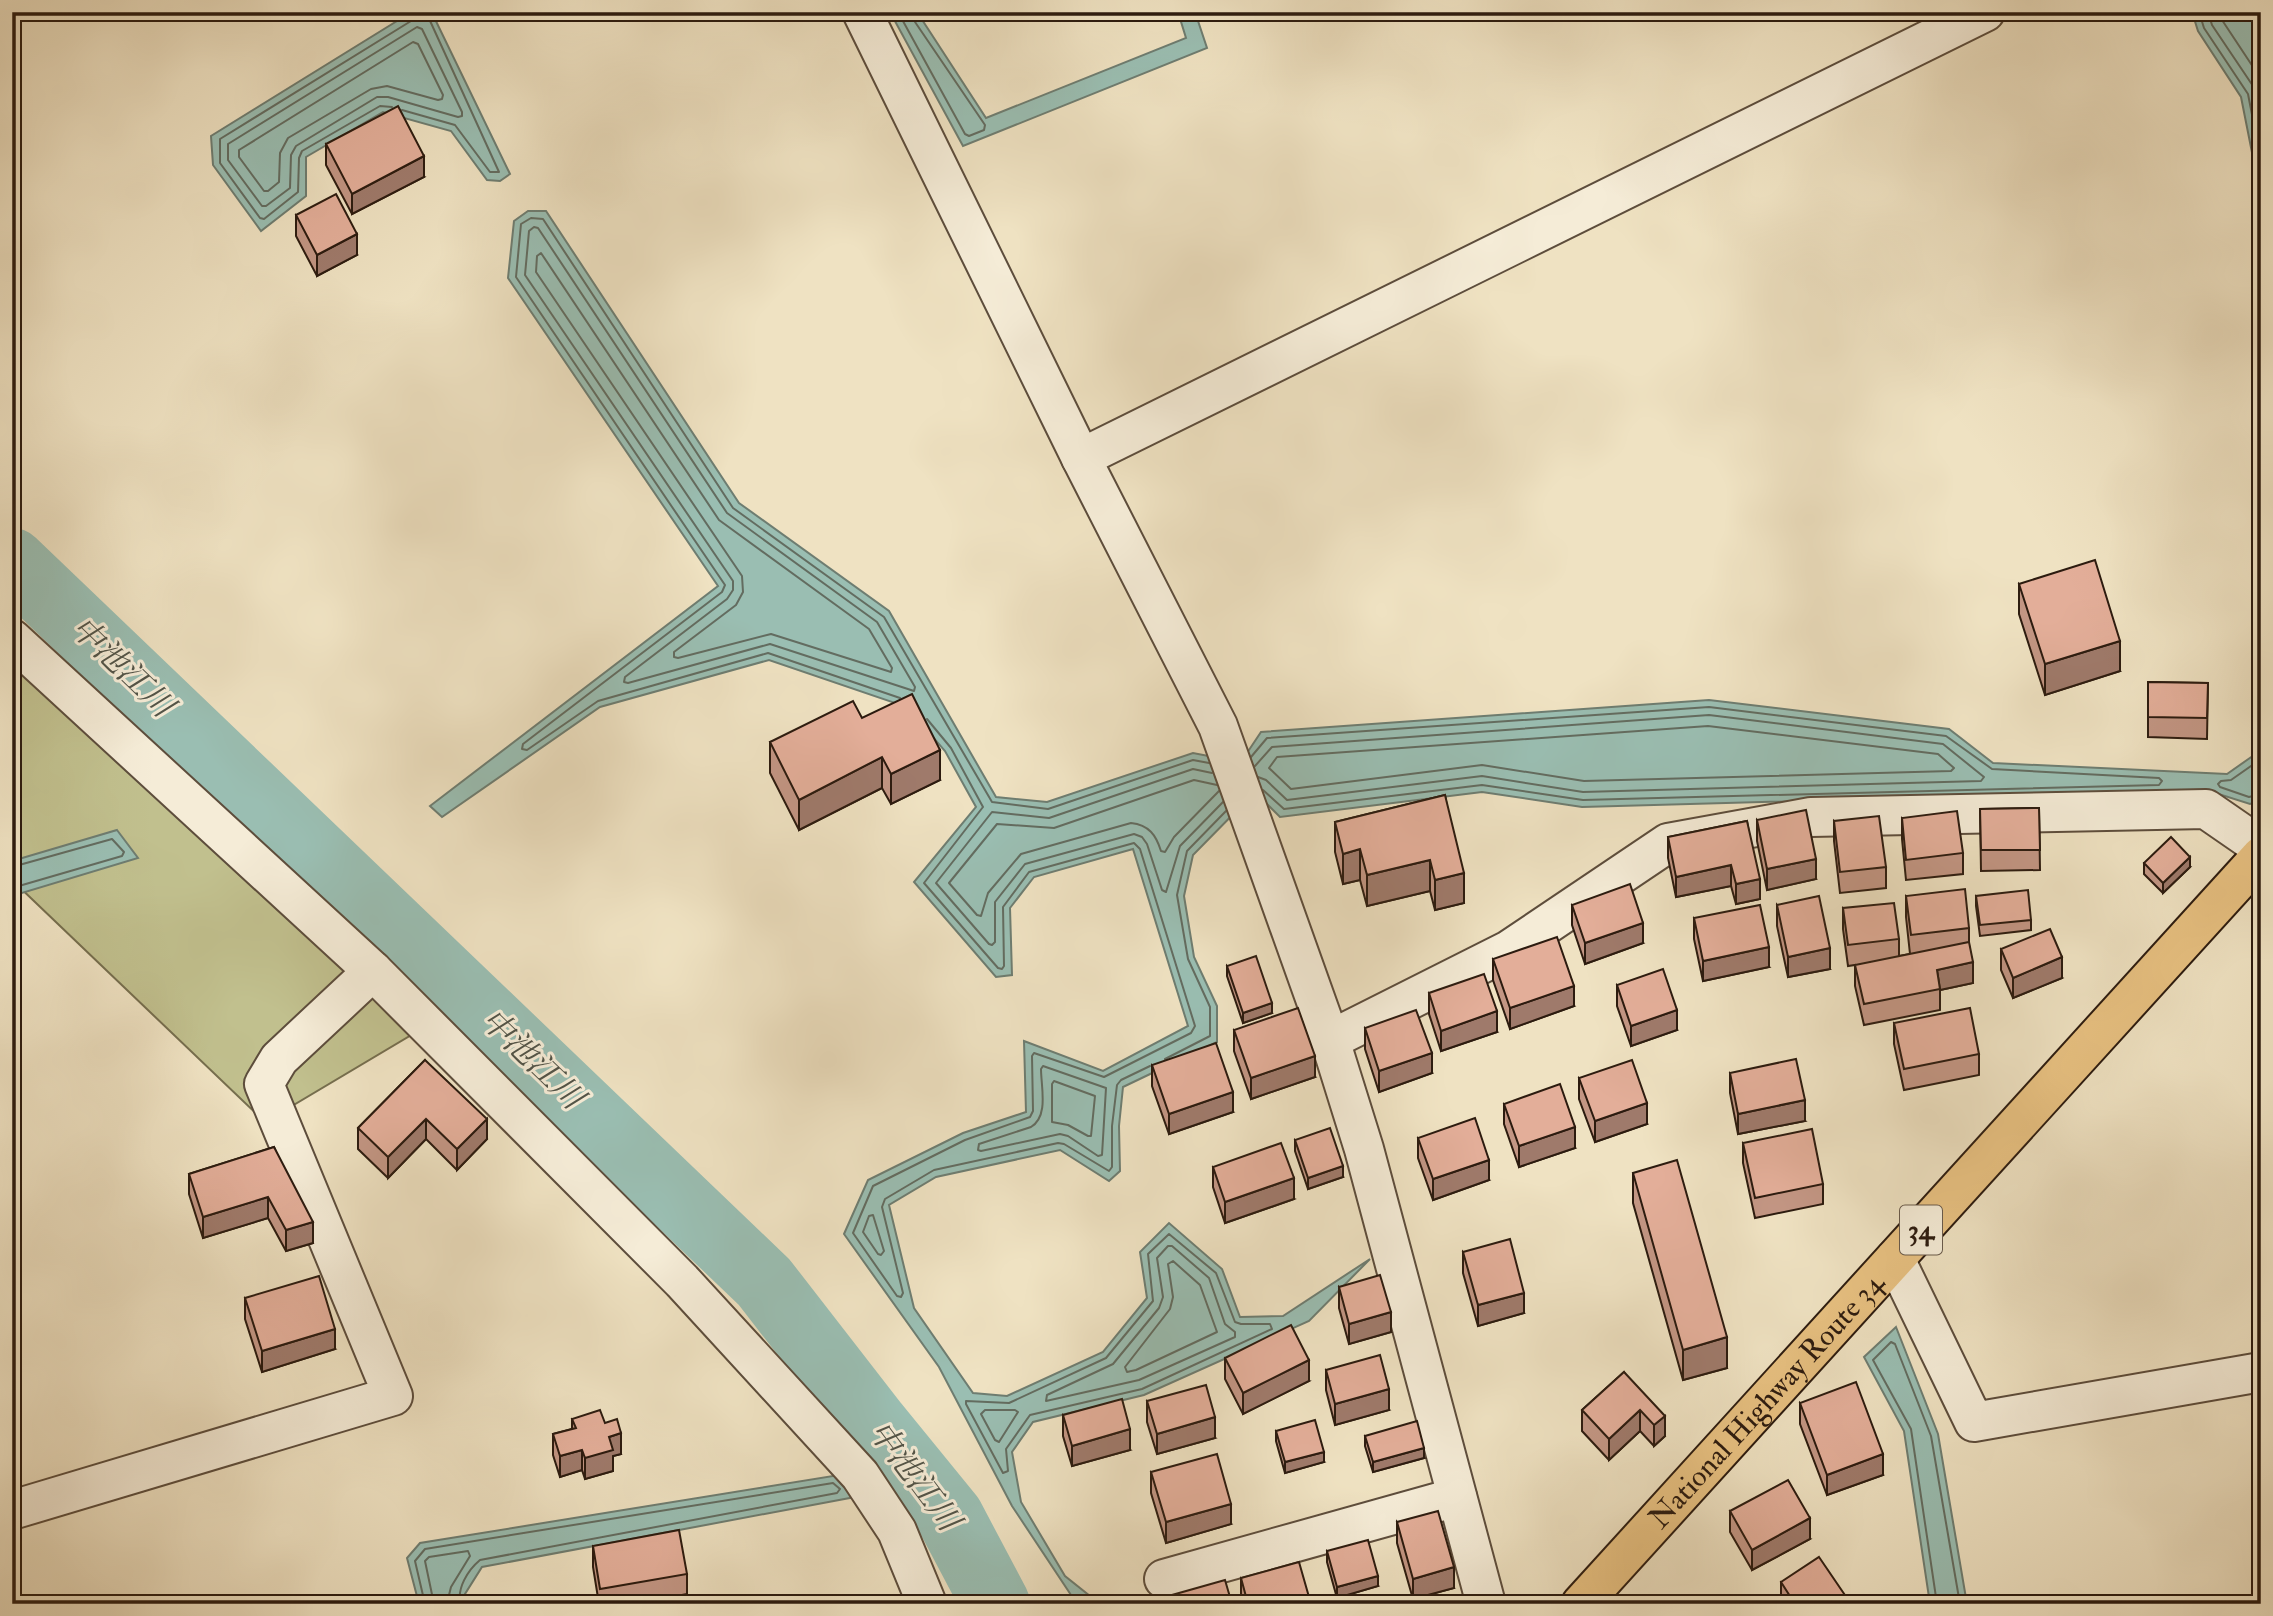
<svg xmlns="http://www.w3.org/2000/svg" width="2273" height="1616" font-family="'IM FELL Double Pica','Noto Serif JP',serif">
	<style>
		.green { fill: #c1c08e; stroke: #766e4e; stroke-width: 2 }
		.water { fill: #9abeb2; stroke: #6e7d71; stroke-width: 2 }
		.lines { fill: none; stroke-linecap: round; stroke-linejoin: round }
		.shore { stroke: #636c60; stroke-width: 2 }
		.river { stroke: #9abeb2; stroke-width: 68 }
		.minor-casing { stroke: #5d4d3c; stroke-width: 42 }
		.highway-casing { stroke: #2c1b0f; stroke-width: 42 }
		.minor { stroke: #f5ecd7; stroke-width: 38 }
		.highway { stroke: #e8c181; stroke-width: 38 }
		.wall { fill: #c39684; stroke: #2c1b0f; stroke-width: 2 }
		.shaded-wall { fill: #9f7a6b; stroke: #2c1b0f; stroke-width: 2 }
		.building { fill: #e3ae99; stroke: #2c1b0f; stroke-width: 2 }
		.labels { text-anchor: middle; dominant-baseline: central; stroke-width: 6; stroke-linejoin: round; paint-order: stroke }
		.shield { fill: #f5ecd7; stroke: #685a4b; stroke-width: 2 }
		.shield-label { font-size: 28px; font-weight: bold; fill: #2c1b0f }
		.street-label { font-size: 30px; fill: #2c1b0f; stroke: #f5ecd7 }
		.water-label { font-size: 32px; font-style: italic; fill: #525448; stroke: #f5ecd7 }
	</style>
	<rect width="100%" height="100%" fill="#efe2c2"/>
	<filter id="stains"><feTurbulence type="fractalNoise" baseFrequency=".00286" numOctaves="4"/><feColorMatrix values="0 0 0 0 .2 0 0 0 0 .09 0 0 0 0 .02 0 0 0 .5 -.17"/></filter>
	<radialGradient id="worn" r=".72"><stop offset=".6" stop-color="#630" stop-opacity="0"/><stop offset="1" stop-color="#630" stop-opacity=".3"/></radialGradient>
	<path class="green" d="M 12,618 L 433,1022 L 265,1122 L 12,880 Z"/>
	<g class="water">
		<path d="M 890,12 L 917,12 L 986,118 L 1186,38 L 1178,12 L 1195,12 L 1207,48 L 963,146 Z"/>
		<path d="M 2192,12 L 2261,12 L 2261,198 L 2241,97 L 2198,31 Z"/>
		<path d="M 410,13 L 433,15 L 510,174 L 500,181 L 487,180 L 451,131 L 383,112 L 306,157 L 306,196 L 261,231 L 213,165 L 211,136 Z"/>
		<path d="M 528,211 L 546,211 L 739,503 L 889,611 L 996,797 L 1047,802 L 1193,753 L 1224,759 L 1247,753 L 1261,732 L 1709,700 L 1949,729 L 1993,763 L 2227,774 L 2257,753 L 2261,719 L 2261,800 L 2250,804 L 2206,790 L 1582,807 L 1482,792 L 1280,817 L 1255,792 L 1193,855 L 1184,896 L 1194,957 L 1217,1006 L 1217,1042 L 1123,1087 L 1119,1126 L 1120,1171 L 1109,1181 L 1060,1150 L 936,1177 L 889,1205 L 914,1308 L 973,1393 L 1007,1396 L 1103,1352 L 1147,1298 L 1140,1252 L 1169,1223 L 1222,1269 L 1240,1317 L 1283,1316 L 1370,1259 L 1309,1321 L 1144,1395 L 1033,1422 L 1012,1452 L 1021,1502 L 1065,1576 L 1100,1604 L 1077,1604 L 1012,1506 L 939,1367 L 844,1234 L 868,1180 L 963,1133 L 1026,1112 L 1024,1041 L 1103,1071 L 1188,1026 L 1133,849 L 1034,877 L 1010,908 L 1012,975 L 996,977 L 914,882 L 976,807 L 945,751 L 907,707 L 769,660 L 600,707 L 442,817 L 430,806 L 718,586 L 508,278 L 514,221 Z"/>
		<path d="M 117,830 L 138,858 L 12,896 L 12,861 Z"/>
		<path d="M 1896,1327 L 1938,1434 L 1967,1604 L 1930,1604 L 1904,1431 L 1864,1357 Z"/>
		<path d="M 839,1475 L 855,1497 L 482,1567 L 465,1594 L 468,1604 L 419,1604 L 407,1558 L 420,1543 Z"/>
	</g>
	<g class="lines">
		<g class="shore">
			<path d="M 898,12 L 965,134 L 969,136 L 984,130 L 985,125 L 913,19 L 912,12"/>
			<path d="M 2199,12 L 2204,28 L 2248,94 L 2261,161"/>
			<path d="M 2208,12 L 2212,25 L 2255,89 L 2261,114"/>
			<path d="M 2219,12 L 2222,20 L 2261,79"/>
			<path d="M 417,27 L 422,29 L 462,112 L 462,116 L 458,117 L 388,97 L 377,97 L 296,146 L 291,155 L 290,188 L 266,206 L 262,206 L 228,160 L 228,144 Z"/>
			<path d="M 413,42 L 418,44 L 443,95 L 442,99 L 438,100 L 387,86 L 371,89 L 288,138 L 280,153 L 279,182 L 268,191 L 264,191 L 239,157 L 239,150 Z"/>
			<path d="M 392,107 L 380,106 L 302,151 L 299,158 L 298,192 L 264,219 L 260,218 L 220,163 L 220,139 L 411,21 L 414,12"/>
			<path d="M 402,110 L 455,125 L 490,172 L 499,172 L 426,12"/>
			<path d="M 534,227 L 538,228 L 727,513 L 877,622 L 915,687 L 914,691 L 770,644 L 628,683 L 624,682 L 625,677 L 727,599 L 733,590 L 733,581 L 525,275 L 529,231 Z"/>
			<path d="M 541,253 L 719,520 L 869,629 L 892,668 L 891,672 L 771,634 L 678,658 L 674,657 L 674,652 L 736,605 L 743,592 L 742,576 L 536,272 L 537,256 Z"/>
			<path d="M 900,698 L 768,653 L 598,701 L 527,750 L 522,749 L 523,744 L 722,592 L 725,585 L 516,277 L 521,224 L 531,218 L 543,219 L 733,508 L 884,617 L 992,802 L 1048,809 L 1193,760 L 1209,763"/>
			<path d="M 927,719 L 951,748 L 983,807 L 924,883 L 998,968 L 1002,969 L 1004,966 L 1003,907 L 1029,872 L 1134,843 L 1140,849 L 1195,1026 L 1191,1033 L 1104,1077 L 1034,1053 L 1032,1056 L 1033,1111 L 1030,1117 L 965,1140 L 873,1186 L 853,1233 L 897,1296 L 901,1297 L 903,1293 L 882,1207 L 885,1199 L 934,1170 L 1058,1143 L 1064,1144 L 1109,1171 L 1112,1167 L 1112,1126 L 1117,1085 L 1121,1080 L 1150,1066"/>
			<path d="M 1708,726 L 1938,754 L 1954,768 L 1951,771 L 1584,781 L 1482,765 L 1291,789 L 1269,768 L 1277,757 Z"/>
			<path d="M 1251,757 L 1267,738 L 1709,707 L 1946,736 L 1992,769 L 2159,778 L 2162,781 L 2159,785 L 1583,800 L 1482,785 L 1284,809 L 1263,790"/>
			<path d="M 2261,759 L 2231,780 L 2221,781 L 2218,784 L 2220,787 L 2249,797 L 2261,794"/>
			<path d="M 1255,766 L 1272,747 L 1709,715 L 1943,744 L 1984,777 L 1981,781 L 1583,792 L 1482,776 L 1287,800 L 1266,780 L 1258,777"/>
			<path d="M 1212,773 L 1193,769 L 1049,818 L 992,812 L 936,883 L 989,944 L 992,945 L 995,942 L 995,902 L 1025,864 L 1134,834 L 1142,837 L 1147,844 L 1162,890 L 1166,892 L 1180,846 L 1223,802"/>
			<path d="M 1217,785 L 1194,780 L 1054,828 L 997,824 L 949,883 L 977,915 L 981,916 L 988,893 L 1021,854 L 1131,823 C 1149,825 1156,835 1161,851 L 1165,852 L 1174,837 L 1219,791"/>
			<path d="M 12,867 L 112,839 L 124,852 L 122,856 L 12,888"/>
			<path d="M 1165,1059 L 1210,1036 L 1210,1007 L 1188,959 L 1177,895 L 1187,851 L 1226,811"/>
			<path d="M 1043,1066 L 1106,1088 L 1102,1155 L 1098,1156 L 1068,1136 L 1060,1134 L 981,1151 L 978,1150 L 979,1144 L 1031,1127 C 1049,1116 1041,1087 1041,1069 Z"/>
			<path d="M 1054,1081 L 1095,1096 L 1091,1136 L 1088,1136 L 1068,1125 L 1052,1122 L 1052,1084 Z"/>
			<path d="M 873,1215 L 884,1251 L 881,1255 L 878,1254 L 863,1232 L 869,1216 Z"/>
			<path d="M 1169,1234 L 1216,1273 L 1235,1322 L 1241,1324 L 1270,1324 L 1272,1329 L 1142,1389 L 1030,1415 L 1006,1449 L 1008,1471 L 1003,1473 L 966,1404 L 966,1401 L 1009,1403 L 1106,1358 L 1153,1301 L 1148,1254 Z"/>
			<path d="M 1168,1246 L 1172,1246 L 1209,1278 L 1225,1324 L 1235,1332 L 1235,1337 L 1139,1380 L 1046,1401 L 1047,1395 L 1113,1364 L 1159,1308 L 1163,1297 L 1157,1258 Z"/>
			<path d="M 1173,1261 L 1200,1285 L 1217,1332 L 1136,1370 L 1127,1372 L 1125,1367 L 1170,1309 L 1173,1297 L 1168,1264 Z"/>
			<path d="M 985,1410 L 1015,1410 L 1018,1412 L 999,1442 L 995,1440 L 981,1414 Z"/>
			<path d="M 425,1604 L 415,1561 L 425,1549 L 833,1483 L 840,1489 L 837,1493 L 480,1560 C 468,1570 456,1589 461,1604"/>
			<path d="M 434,1604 L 425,1561 L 429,1557 L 468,1551 L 470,1556 L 451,1587 L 449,1595 L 452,1604"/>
			<path d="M 1937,1604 L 1911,1429 L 1873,1360 L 1891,1342 L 1895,1344 L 1931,1436 L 1960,1604"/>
		</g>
		<path class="river" d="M 12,562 L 764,1282 L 875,1425 L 950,1517 L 996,1604"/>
		<defs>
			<g id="minor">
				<path d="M 862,12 L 1081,458 L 1218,726 L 1330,1040 L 1364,1149 L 1486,1604"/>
				<path d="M 1081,458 L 1985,12"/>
				<path d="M 12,639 L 373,971 L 682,1281 L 860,1475 L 897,1531 L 927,1604"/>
				<path d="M 1330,1040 L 1509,950 L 1668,843 L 1811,817 L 2206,809 L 2261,847"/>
				<path d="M 1895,1259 L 1974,1422 L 2261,1372"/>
				<path d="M 12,1510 L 393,1396 L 264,1084 L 279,1059 L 373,971"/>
				<path d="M 1164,1579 L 1457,1497"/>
			</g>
			<g id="highway">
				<path id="s1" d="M 1581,1604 L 2261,856"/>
			</g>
		</defs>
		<use href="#minor" class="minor-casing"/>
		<use href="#highway" class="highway-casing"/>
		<use href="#minor" class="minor"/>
		<use href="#highway" class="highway"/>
	</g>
	<g class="wall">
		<path d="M 326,144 L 424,177 L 352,214 L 326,165 Z"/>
		<path d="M 296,215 L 357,255 L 317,276 L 296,236 Z"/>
		<path d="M 2019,584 L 2120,671 L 2045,695 L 2019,614 Z"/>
		<path d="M 2148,682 L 2208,683 L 2207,739 L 2148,737 Z"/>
		<path d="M 862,718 L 940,780 L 891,804 L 882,788 L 799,830 L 770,773 L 770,742 Z"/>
		<path d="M 1445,795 L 1464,903 L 1435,910 L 1430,891 L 1367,906 L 1360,880 L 1343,884 L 1335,852 L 1335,822 Z"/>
		<path d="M 2039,808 L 2040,870 L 1981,871 L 1980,809 Z"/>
		<path d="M 1902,818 L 1963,853 L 1963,874 L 1906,880 L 1902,839 Z"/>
		<path d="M 1757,820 L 1816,879 L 1767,890 L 1757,841 Z"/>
		<path d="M 1747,821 L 1760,899 L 1736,904 L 1731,886 L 1676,897 L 1668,858 L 1668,837 Z"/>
		<path d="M 1834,821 L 1886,867 L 1886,888 L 1840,893 L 1834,841 Z"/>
		<path d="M 2144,863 L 2190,867 L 2163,893 L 2144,874 Z"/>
		<path d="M 1906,896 L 1969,928 L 1969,944 L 1973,983 L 1940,990 L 1940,1010 L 1864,1025 L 1855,986 L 1855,965 L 1848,966 L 1843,929 L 1843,908 L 1899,939 L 1899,956 L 1910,954 L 1906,917 Z"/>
		<path d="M 1976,896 L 2031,920 L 2031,930 L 1980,936 L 1976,906 Z"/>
		<path d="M 1572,905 L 1643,943 L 1585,964 L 1572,925 Z"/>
		<path d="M 1777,905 L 1830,969 L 1788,977 L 1777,926 Z"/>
		<path d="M 1694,918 L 1769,967 L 1703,981 L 1694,939 Z"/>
		<path d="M 2001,949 L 2062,978 L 2013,998 L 2001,970 Z"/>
		<path d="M 1493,959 L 1574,1006 L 1510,1029 L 1493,980 Z"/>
		<path d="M 1227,966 L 1272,1013 L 1243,1023 L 1227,976 Z"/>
		<path d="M 1617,985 L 1677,1030 L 1631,1046 L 1617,1006 Z"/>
		<path d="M 1429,993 L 1497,1032 L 1441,1051 L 1429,1014 Z"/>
		<path d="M 1894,1023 L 1979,1054 L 1979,1075 L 1904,1090 L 1894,1044 Z"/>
		<path d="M 1365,1028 L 1432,1073 L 1379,1092 L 1365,1049 Z"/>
		<path d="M 1234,1030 L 1315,1077 L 1251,1099 L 1234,1051 Z"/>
		<path d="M 425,1060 L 487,1139 L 457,1170 L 426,1139 L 388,1178 L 358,1149 L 358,1128 Z"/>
		<path d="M 1152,1065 L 1233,1112 L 1169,1134 L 1152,1086 Z"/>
		<path d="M 1730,1073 L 1805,1121 L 1738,1134 L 1730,1093 Z"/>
		<path d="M 1579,1078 L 1647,1124 L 1595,1142 L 1579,1099 Z"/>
		<path d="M 1504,1104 L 1575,1148 L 1519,1167 L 1504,1124 Z"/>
		<path d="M 1418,1138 L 1489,1180 L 1433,1200 L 1418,1158 Z"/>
		<path d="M 1295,1140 L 1343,1177 L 1308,1189 L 1295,1151 Z"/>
		<path d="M 1743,1143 L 1823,1184 L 1823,1204 L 1755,1218 L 1743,1163 Z"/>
		<path d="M 274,1147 L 313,1243 L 286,1251 L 268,1218 L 203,1238 L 189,1194 L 189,1174 Z"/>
		<path d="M 1213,1167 L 1294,1199 L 1225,1223 L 1213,1187 Z"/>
		<path d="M 1633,1173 L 1727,1368 L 1683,1380 L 1633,1203 Z"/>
		<path d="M 1463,1252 L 1524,1313 L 1478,1326 L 1463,1273 Z"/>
		<path d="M 1339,1287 L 1391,1332 L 1349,1344 L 1339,1308 Z"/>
		<path d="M 245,1298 L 335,1349 L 262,1372 L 245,1319 Z"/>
		<path d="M 1225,1358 L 1309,1381 L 1243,1414 L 1225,1379 Z"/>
		<path d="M 1326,1370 L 1389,1410 L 1335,1425 L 1326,1390 Z"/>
		<path d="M 1624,1372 L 1665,1436 L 1654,1446 L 1640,1431 L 1609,1460 L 1582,1431 L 1582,1410 Z"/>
		<path d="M 1147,1401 L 1215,1438 L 1157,1454 L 1147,1422 Z"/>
		<path d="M 1800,1403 L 1883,1475 L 1827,1495 L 1800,1424 Z"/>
		<path d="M 1063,1415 L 1130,1450 L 1072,1466 L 1063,1436 Z"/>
		<path d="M 572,1419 L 605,1423 L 621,1454 L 613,1456 L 613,1471 L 585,1479 L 582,1470 L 560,1477 L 553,1455 L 553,1434 L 572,1429 Z"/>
		<path d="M 1276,1431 L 1324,1462 L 1285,1473 L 1276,1441 Z"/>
		<path d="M 1365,1436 L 1424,1458 L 1373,1472 L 1365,1446 Z"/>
		<path d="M 1151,1472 L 1231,1524 L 1166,1543 L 1151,1493 Z"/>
		<path d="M 1730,1511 L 1810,1539 L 1752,1570 L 1730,1532 Z"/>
		<path d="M 1397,1522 L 1454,1588 L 1413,1599 L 1397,1543 Z"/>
		<path d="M 593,1546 L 687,1574 L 687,1594 L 635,1604 L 599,1604 L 593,1567 Z"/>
		<path d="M 1327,1551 L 1378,1586 L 1337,1598 L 1327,1562 Z"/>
		<path d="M 1241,1578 L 1311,1604 L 1243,1604 L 1241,1599 Z"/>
		<path d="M 1781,1582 L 1851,1604 L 1781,1604 Z"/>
	</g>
	<g class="shaded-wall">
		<path d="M 424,156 L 424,177 L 352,214 L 352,194 Z"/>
		<path d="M 357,234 L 357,255 L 317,276 L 317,255 Z"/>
		<path d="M 2120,641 L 2120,671 L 2045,695 L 2045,664 Z"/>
		<path d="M 940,750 L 940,780 L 891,804 L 891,774 Z"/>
		<path d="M 882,757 L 882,788 L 799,830 L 799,800 Z"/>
		<path d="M 1360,849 L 1360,880 L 1343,884 L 1343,854 Z"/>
		<path d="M 2190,857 L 2190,867 L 2163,893 L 2163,883 Z"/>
		<path d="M 1816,859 L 1816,879 L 1767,890 L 1767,869 Z"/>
		<path d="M 1430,860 L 1430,891 L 1367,906 L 1367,875 Z"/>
		<path d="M 1731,865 L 1731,886 L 1676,897 L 1676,877 Z"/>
		<path d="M 1464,873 L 1464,903 L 1435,910 L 1435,880 Z"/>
		<path d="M 1760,879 L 1760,899 L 1736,904 L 1736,884 Z"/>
		<path d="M 1643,923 L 1643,943 L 1585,964 L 1585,943 Z"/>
		<path d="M 1769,947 L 1769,967 L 1703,981 L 1703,961 Z"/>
		<path d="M 1830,948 L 1830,969 L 1788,977 L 1788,957 Z"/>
		<path d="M 2062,957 L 2062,978 L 2013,998 L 2013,978 Z"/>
		<path d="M 1973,962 L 1973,983 L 1940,990 L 1937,970 Z"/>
		<path d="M 1574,986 L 1574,1006 L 1510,1029 L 1510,1008 Z"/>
		<path d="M 1272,1003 L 1272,1013 L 1243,1023 L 1243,1013 Z"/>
		<path d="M 1677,1010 L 1677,1030 L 1631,1046 L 1631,1026 Z"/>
		<path d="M 1497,1011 L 1497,1032 L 1441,1051 L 1441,1031 Z"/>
		<path d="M 1432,1053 L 1432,1073 L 1379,1092 L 1379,1071 Z"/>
		<path d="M 1315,1056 L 1315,1077 L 1251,1099 L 1251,1078 Z"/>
		<path d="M 1233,1092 L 1233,1112 L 1169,1134 L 1169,1114 Z"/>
		<path d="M 1805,1100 L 1805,1121 L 1738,1134 L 1738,1114 Z"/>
		<path d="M 1647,1103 L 1647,1124 L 1595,1142 L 1595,1121 Z"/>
		<path d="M 426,1119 L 426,1139 L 388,1178 L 388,1157 Z"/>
		<path d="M 487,1119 L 487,1139 L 457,1170 L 457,1149 Z"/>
		<path d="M 1575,1127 L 1575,1148 L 1519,1167 L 1519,1146 Z"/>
		<path d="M 1489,1160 L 1489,1180 L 1433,1200 L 1433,1179 Z"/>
		<path d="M 1343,1166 L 1343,1177 L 1308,1189 L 1308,1178 Z"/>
		<path d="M 1294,1178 L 1294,1199 L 1225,1223 L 1225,1202 Z"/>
		<path d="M 268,1197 L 268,1218 L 203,1238 L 203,1217 Z"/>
		<path d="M 313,1222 L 313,1243 L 286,1251 L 286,1230 Z"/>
		<path d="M 1524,1293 L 1524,1313 L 1478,1326 L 1478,1305 Z"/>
		<path d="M 1391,1312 L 1391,1332 L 1349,1344 L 1349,1324 Z"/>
		<path d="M 335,1329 L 335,1349 L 262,1372 L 262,1351 Z"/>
		<path d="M 1727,1337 L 1727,1368 L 1683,1380 L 1683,1350 Z"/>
		<path d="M 1309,1360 L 1309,1381 L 1243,1414 L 1243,1393 Z"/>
		<path d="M 1389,1389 L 1389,1410 L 1335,1425 L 1335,1404 Z"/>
		<path d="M 1640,1410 L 1640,1431 L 1609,1460 L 1609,1439 Z"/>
		<path d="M 1665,1416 L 1665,1436 L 1654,1446 L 1654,1425 Z"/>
		<path d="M 1215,1417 L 1215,1438 L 1157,1454 L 1157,1434 Z"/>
		<path d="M 1130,1429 L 1130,1450 L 1072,1466 L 1072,1446 Z"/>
		<path d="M 621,1433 L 621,1454 L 613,1456 L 613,1471 L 585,1479 L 585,1458 L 609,1437 Z"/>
		<path d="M 1424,1448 L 1424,1458 L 1373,1472 L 1373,1462 Z"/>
		<path d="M 582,1450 L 582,1470 L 560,1477 L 560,1456 Z"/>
		<path d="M 1324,1452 L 1324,1462 L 1285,1473 L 1285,1462 Z"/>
		<path d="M 1883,1454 L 1883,1475 L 1827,1495 L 1827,1475 Z"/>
		<path d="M 1231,1504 L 1231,1524 L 1166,1543 L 1166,1522 Z"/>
		<path d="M 1810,1518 L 1810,1539 L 1752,1570 L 1752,1550 Z"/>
		<path d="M 1454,1567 L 1454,1588 L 1413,1599 L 1413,1579 Z"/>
		<path d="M 1378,1576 L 1378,1586 L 1337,1598 L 1337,1587 Z"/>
	</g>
	<g class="building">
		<path d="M 398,106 L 424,156 L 352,194 L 326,144 Z"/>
		<path d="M 336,194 L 357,234 L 317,255 L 296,215 Z"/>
		<path d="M 2095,560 L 2120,641 L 2045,664 L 2019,584 Z"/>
		<path d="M 2148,682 L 2208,683 L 2207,718 L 2148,717 Z"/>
		<path d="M 912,694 L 940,750 L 891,774 L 882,757 L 799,800 L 770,742 L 853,701 L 862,718 Z"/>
		<path d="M 1445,795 L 1464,873 L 1435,880 L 1430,860 L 1367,875 L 1360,849 L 1343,854 L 1335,822 Z"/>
		<path d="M 2039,808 L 2040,850 L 1981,850 L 1980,809 Z"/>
		<path d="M 1806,810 L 1816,859 L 1767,869 L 1757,820 Z"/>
		<path d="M 1957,811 L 1963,853 L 1906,860 L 1902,818 Z"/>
		<path d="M 1879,816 L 1886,867 L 1840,872 L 1834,821 Z"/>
		<path d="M 1747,821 L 1760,879 L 1736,884 L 1731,865 L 1676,877 L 1668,837 Z"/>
		<path d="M 2171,837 L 2190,857 L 2163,883 L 2144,863 Z"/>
		<path d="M 1630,884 L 1643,923 L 1585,943 L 1572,905 Z"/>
		<path d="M 1965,889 L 1969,928 L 1911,935 L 1906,896 Z"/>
		<path d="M 2028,890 L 2031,920 L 1980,925 L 1976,896 Z"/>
		<path d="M 1819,896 L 1830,948 L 1788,957 L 1777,905 Z"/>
		<path d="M 1894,903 L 1899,939 L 1848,945 L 1843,908 Z"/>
		<path d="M 1760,905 L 1769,947 L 1703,961 L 1694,918 Z"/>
		<path d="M 2050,929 L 2062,957 L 2013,978 L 2001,949 Z"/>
		<path d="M 1557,937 L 1574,986 L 1510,1008 L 1493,959 Z"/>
		<path d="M 1969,942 L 1973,962 L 1937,970 L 1940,989 L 1864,1004 L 1855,965 Z"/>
		<path d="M 1256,956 L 1272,1003 L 1243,1013 L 1227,966 Z"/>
		<path d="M 1663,969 L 1677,1010 L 1631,1026 L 1617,985 Z"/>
		<path d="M 1484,974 L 1497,1011 L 1441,1031 L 1429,993 Z"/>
		<path d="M 1298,1008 L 1315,1056 L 1251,1078 L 1234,1030 Z"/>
		<path d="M 1970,1008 L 1979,1054 L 1904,1069 L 1894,1023 Z"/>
		<path d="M 1416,1010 L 1432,1053 L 1379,1071 L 1365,1028 Z"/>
		<path d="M 1216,1043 L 1233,1092 L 1169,1114 L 1152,1065 Z"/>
		<path d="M 1796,1059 L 1805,1100 L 1738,1114 L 1730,1073 Z"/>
		<path d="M 425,1060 L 487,1119 L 457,1149 L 426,1119 L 388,1157 L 358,1128 Z"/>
		<path d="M 1632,1060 L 1647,1103 L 1595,1121 L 1579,1078 Z"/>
		<path d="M 1560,1084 L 1575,1127 L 1519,1146 L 1504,1104 Z"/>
		<path d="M 1475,1118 L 1489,1160 L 1433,1179 L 1418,1138 Z"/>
		<path d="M 1330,1128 L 1343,1166 L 1308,1178 L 1295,1140 Z"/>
		<path d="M 1812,1129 L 1823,1184 L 1755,1198 L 1743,1143 Z"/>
		<path d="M 1281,1143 L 1294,1178 L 1225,1202 L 1213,1167 Z"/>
		<path d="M 274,1147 L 313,1222 L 286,1230 L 268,1197 L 203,1217 L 189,1174 Z"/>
		<path d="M 1677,1160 L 1727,1337 L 1683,1350 L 1633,1173 Z"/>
		<path d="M 1510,1239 L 1524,1293 L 1478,1305 L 1463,1252 Z"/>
		<path d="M 1380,1275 L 1391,1312 L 1349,1324 L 1339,1287 Z"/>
		<path d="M 319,1276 L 335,1329 L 262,1351 L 245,1298 Z"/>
		<path d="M 1291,1325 L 1309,1360 L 1243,1393 L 1225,1358 Z"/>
		<path d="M 1380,1355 L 1389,1389 L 1335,1404 L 1326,1370 Z"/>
		<path d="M 1624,1372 L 1665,1416 L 1654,1425 L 1640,1410 L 1609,1439 L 1582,1410 Z"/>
		<path d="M 1856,1382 L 1883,1454 L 1827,1475 L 1800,1403 Z"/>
		<path d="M 1206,1385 L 1215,1417 L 1157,1434 L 1147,1401 Z"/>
		<path d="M 1122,1399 L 1130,1429 L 1072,1446 L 1063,1415 Z"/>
		<path d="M 600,1410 L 605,1423 L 617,1419 L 621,1433 L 609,1437 L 613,1450 L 585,1458 L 582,1450 L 560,1456 L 553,1434 L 576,1428 L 572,1419 Z"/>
		<path d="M 1315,1420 L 1324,1452 L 1285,1462 L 1276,1431 Z"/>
		<path d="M 1417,1421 L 1424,1448 L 1373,1462 L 1365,1436 Z"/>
		<path d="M 1217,1454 L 1231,1504 L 1166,1522 L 1151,1472 Z"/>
		<path d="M 1788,1480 L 1810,1518 L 1752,1550 L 1730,1511 Z"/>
		<path d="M 1438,1511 L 1454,1567 L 1413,1579 L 1397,1522 Z"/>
		<path d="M 679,1530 L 687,1574 L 600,1589 L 593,1546 Z"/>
		<path d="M 1368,1540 L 1378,1576 L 1337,1587 L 1327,1551 Z"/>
		<path d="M 1819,1557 L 1851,1604 L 1795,1604 L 1781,1582 Z"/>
		<path d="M 1299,1562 L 1311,1604 L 1248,1604 L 1241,1578 Z"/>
		<path d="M 1225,1580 L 1232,1604 L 1175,1604 L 1172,1595 Z"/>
	</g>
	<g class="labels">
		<rect class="shield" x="1900" y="1205.5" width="42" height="49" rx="5"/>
		<g class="shield-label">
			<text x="1921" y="1230">34</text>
		</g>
		<g class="street-label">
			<text stroke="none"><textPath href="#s1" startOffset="275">National Highway Route 34</textPath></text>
		</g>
		<g class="water-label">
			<text transform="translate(122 667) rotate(44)">中池江川</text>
			<text transform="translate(532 1059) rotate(44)">中池江川</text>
			<text transform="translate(914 1476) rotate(53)">中池江川</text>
		</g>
	</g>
	<rect width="2273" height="1616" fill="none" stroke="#efe2c2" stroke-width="42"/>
	<rect x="14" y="14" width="2245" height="1588" fill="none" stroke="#2c1b0f" stroke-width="3.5"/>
	<rect x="21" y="21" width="2231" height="1574" fill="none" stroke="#2c1b0f" stroke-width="2"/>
	<rect width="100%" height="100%" filter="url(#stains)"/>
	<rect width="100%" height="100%" fill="url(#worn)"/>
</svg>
